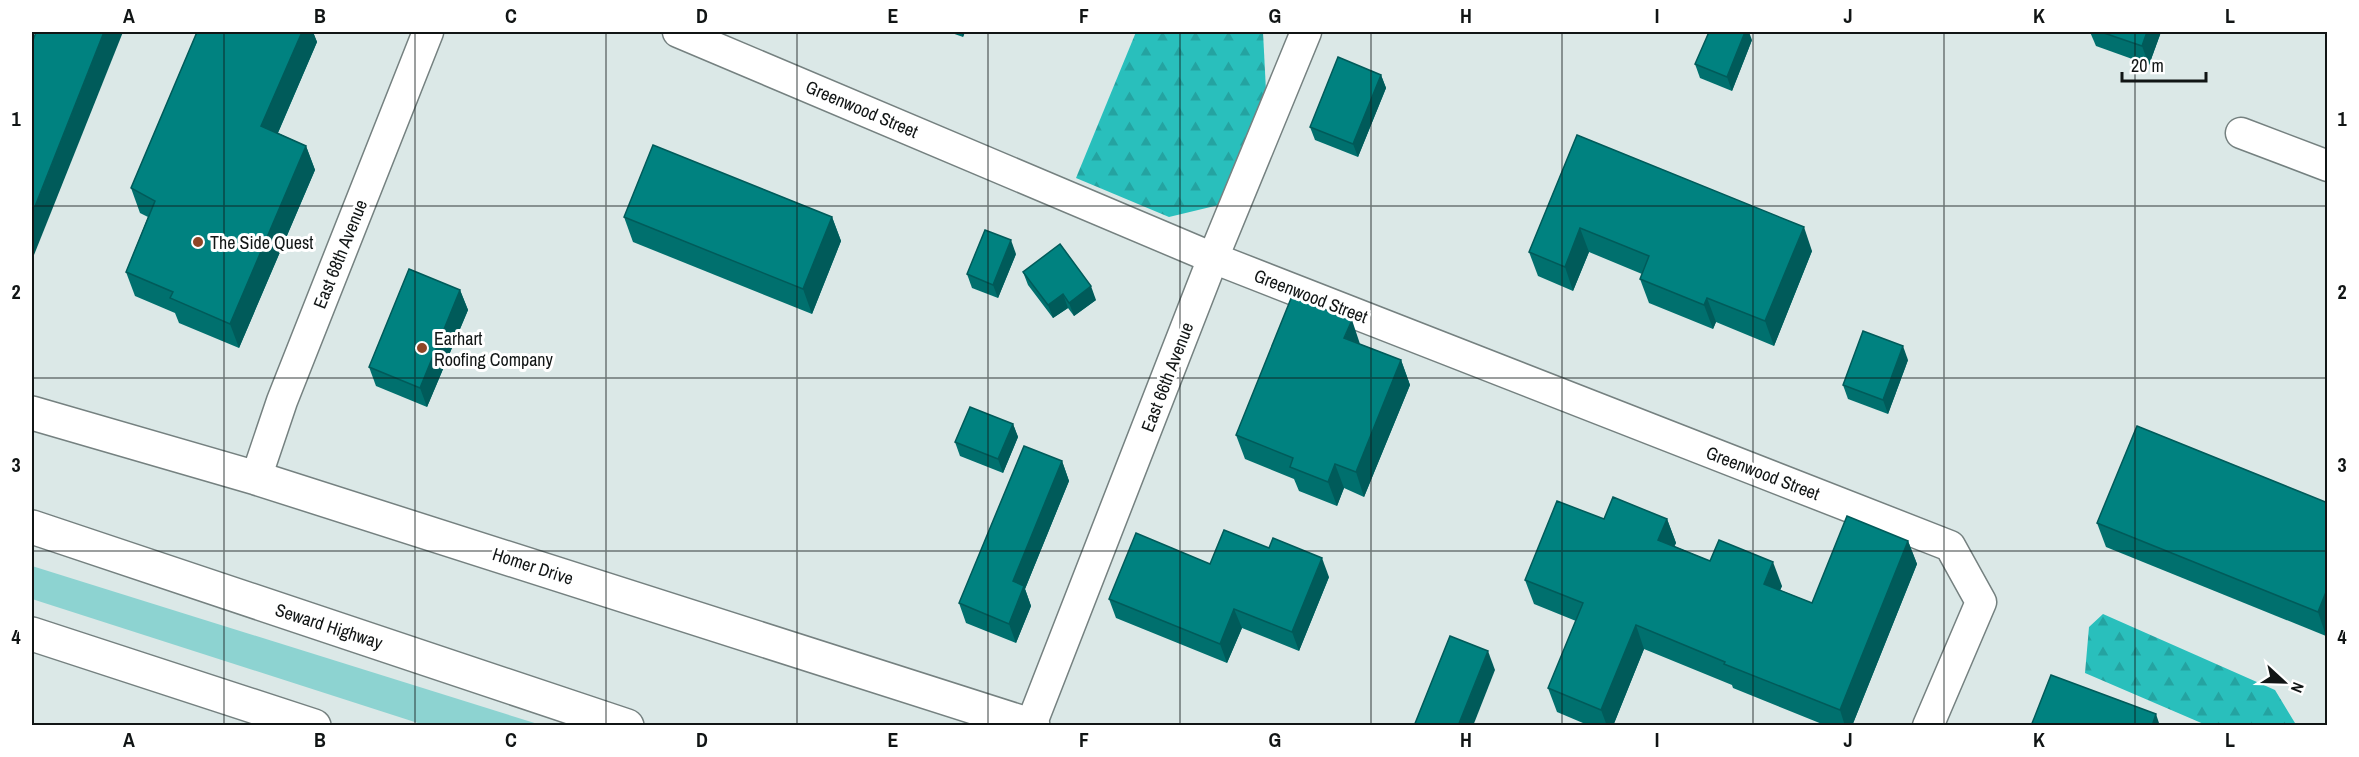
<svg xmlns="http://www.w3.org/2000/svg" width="2359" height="757" font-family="'Archivo Narrow',sans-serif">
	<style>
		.grass { fill: #8dd3d1 }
		.forest { fill: url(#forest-firs) }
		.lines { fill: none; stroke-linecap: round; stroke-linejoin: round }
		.minor-casing { stroke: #758180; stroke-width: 33 }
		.tertiary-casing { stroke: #758180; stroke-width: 36 }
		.motorway-casing { stroke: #758180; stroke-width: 36 }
		.minor { stroke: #fff; stroke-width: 30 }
		.tertiary { stroke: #fff; stroke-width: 33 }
		.motorway { stroke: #fff; stroke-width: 33 }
		.wall { fill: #00706e }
		.shaded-wall { fill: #005b5a }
		.building { fill: #008280; stroke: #005b5a; stroke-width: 1.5 }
		.grid { fill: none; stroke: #111515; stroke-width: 1.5; stroke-opacity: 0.55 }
		.poi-dot { fill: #8e4526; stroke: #fff; stroke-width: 2 }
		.labels { text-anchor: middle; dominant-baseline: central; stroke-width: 6; stroke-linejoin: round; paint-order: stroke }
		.street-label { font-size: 18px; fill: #111515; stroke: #fff }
		.poi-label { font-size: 18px; fill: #111515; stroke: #fff; text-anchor: start }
		.neatline { fill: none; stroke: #111515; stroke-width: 2 }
		.grid-label { font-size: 20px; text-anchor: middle; font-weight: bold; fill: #111515 }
	</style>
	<defs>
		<pattern id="forest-firs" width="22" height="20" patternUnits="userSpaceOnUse" patternTransform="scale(1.5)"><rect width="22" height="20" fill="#29bfbc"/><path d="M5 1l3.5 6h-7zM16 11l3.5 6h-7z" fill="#24a3a1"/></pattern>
	</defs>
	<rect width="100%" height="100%" fill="#dbe8e7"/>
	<path class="grass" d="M 32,566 L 541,725 L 424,725 L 32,599 Z"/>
	<g class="forest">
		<path d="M 1136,32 L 1263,32 L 1266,91 L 1223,204 L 1169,217 L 1076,178 Z"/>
		<path d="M 2103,614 L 2275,690 L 2295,723 L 2301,725 L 2206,725 L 2085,673 L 2089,627 Z"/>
	</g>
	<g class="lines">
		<defs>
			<g id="minor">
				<path d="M 678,32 L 1213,258 L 1950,546 L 1981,602 L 1928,726"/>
				<path d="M 2241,133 L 2328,166"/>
				<path d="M 256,478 L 282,401 L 428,32"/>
				<path d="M 1031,725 L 1213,258 L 1306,32"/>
			</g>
			<path id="tertiary" d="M 32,413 L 256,478 L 1033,726"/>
			<g id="motorway">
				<path d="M 32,527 L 627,726"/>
				<path d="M 32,634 L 314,726"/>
			</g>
		</defs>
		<use href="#minor" class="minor-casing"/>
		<use href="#tertiary" class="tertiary-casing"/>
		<use href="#motorway" class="motorway-casing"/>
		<use href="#minor" class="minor"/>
		<use href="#tertiary" class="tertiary"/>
		<use href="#motorway" class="motorway"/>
	</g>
	<g class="wall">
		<path d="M 197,32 L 313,32 L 317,42 L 278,133 L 306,146 L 315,170 L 239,348 L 179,323 L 175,313 L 135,296 L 126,272 L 148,217 L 140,213 L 131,188 Z"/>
		<path d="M 949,32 L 965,32 L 963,37 Z"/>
		<path d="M 2090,32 L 2161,32 L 2149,65 L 2096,46 Z"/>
		<path d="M 1752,40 L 1732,91 L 1700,78 L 1695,64 Z"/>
		<path d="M 1381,75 L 1386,88 L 1358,157 L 1315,140 L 1310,127 Z"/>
		<path d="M 1577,135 L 1812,251 L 1774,346 L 1716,322 L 1713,329 L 1649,303 L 1640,279 L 1642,274 L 1589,252 L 1573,291 L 1538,276 L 1529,252 Z"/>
		<path d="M 624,217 L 832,217 L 841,241 L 812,314 L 633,242 Z"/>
		<path d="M 1016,254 L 998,298 L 972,288 L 967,274 Z"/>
		<path d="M 1023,272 L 1096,300 L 1074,316 L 1068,308 L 1053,318 L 1028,285 Z"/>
		<path d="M 460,290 L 468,310 L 427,407 L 376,386 L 369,367 Z"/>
		<path d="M 1360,344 L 1401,360 L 1410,385 L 1364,497 L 1344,488 L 1337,506 L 1299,491 L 1294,479 L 1245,459 L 1236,435 Z"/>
		<path d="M 1908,360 L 1888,414 L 1848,399 L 1843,385 Z"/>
		<path d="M 1013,424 L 1018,437 L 1003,473 L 960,456 L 955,442 Z"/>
		<path d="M 1062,461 L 1069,481 L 1025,589 L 1031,606 L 1016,643 L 966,623 L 959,603 Z"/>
		<path d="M 2328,503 L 2328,633 L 2326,636 L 2106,547 L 2097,523 Z"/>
		<path d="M 1604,519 L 1667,519 L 1676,543 L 1674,546 L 1710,561 L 1782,586 L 1780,590 L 1812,603 L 1908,541 L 1917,564 L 1852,726 L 1827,726 L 1733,688 L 1732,685 L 1644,649 L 1613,726 L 1590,726 L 1557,712 L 1548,688 L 1576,621 L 1534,604 L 1525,580 Z"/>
		<path d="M 1210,564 L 1329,577 L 1299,651 L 1242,628 L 1227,663 L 1116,618 L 1109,599 Z"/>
	</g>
	<g class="shaded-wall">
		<path d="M 104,32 L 123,32 L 32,260 L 32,214 Z"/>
		<path d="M 302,32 L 313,32 L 317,42 L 270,151 L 261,126 Z"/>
		<path d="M 961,32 L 965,32 L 963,37 Z"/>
		<path d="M 1745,32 L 1749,32 L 1752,40 L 1732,91 L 1727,77 Z"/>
		<path d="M 2147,32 L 2161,32 L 2149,65 L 2142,46 Z"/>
		<path d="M 1381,75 L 1386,88 L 1358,157 L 1353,144 Z"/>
		<path d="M 306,146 L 315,170 L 239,348 L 230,324 Z"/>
		<path d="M 832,217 L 841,241 L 812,314 L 803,289 Z"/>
		<path d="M 1804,227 L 1812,251 L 1774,346 L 1765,321 Z"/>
		<path d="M 1580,228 L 1589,252 L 1573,291 L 1565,267 Z"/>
		<path d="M 1011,240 L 1016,254 L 998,298 L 993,285 Z"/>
		<path d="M 1091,286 L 1096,300 L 1074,316 L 1069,303 Z"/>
		<path d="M 460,290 L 468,310 L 427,407 L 420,388 Z"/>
		<path d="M 1063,294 L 1068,308 L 1053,318 L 1048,305 Z"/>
		<path d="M 1707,298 L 1716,322 L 1713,329 L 1704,305 Z"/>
		<path d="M 1352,320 L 1360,344 L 1344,338 Z"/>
		<path d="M 1903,346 L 1908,360 L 1888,414 L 1883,400 Z"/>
		<path d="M 1401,360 L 1410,385 L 1364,497 L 1356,472 Z"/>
		<path d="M 1013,424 L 1018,437 L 1003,473 L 998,459 Z"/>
		<path d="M 1062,461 L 1069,481 L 1025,589 L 1031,606 L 1016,643 L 1009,624 L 1013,581 Z"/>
		<path d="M 1335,464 L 1344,488 L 1337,506 L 1328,482 Z"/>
		<path d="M 1667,519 L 1676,543 L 1667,564 L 1658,540 Z"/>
		<path d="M 1908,541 L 1917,564 L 1852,726 L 1845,726 L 1840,710 Z"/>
		<path d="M 1322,558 L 1329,577 L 1299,651 L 1292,632 Z"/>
		<path d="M 1773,562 L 1782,586 L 1773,607 L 1764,584 Z"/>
		<path d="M 2328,587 L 2328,633 L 2326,636 L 2318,612 Z"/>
		<path d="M 1234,609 L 1242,628 L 1227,663 L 1220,644 Z"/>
		<path d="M 1636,625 L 1644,649 L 1613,726 L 1607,726 L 1601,710 Z"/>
		<path d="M 1488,651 L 1495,670 L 1473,726 L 1458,726 Z"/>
		<path d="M 2156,714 L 2160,726 L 2152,726 Z"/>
	</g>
	<g class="building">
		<path d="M 36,32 L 104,32 L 32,214 L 32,43 Z"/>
		<path d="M 197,32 L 302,32 L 261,126 L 306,146 L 230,324 L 170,298 L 173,292 L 126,272 L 155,201 L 131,188 Z"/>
		<path d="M 1709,32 L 1745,32 L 1727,77 L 1695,64 Z"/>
		<path d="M 2101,32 L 2147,32 L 2142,46 Z"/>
		<path d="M 1338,57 L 1381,75 L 1353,144 L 1310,127 Z"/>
		<path d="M 1577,135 L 1804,227 L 1765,321 L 1707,298 L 1704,305 L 1640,279 L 1649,256 L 1580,228 L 1565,267 L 1529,252 Z"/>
		<path d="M 653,145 L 832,217 L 803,289 L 624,217 Z"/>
		<path d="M 985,230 L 1011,240 L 993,285 L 967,274 Z"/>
		<path d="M 1060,244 L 1091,286 L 1069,303 L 1063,294 L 1048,305 L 1023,272 Z"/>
		<path d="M 409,269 L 460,290 L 420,388 L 369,367 Z"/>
		<path d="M 1292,296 L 1352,320 L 1344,338 L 1401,360 L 1356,472 L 1335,464 L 1328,482 L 1290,467 L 1293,458 L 1236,435 Z"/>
		<path d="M 1863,331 L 1903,346 L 1883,400 L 1843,385 Z"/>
		<path d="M 970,407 L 1013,424 L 998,459 L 955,442 Z"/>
		<path d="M 2137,426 L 2328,503 L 2328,587 L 2318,612 L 2097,523 Z"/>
		<path d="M 1024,446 L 1062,461 L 1013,581 L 1024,586 L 1009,624 L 959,603 Z"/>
		<path d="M 1613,497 L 1667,519 L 1658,540 L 1710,561 L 1719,540 L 1773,562 L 1764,584 L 1812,603 L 1847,516 L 1908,541 L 1840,710 L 1724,664 L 1725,662 L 1636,625 L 1601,710 L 1548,688 L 1583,603 L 1525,580 L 1557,501 L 1604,519 Z"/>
		<path d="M 1224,530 L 1269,548 L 1273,538 L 1322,558 L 1292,632 L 1234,609 L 1220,644 L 1109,599 L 1136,533 L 1210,564 Z"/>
		<path d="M 1450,636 L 1488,651 L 1458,726 L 1414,726 Z"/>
		<path d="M 2051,675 L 2156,714 L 2152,726 L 2031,726 Z"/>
	</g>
	<path class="grid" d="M 224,32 L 224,726M 415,32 L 415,726M 606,32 L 606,726M 797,32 L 797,726M 988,32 L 988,726M 1180,32 L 1180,726M 1371,32 L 1371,726M 1562,32 L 1562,726M 1753,32 L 1753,726M 1944,32 L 1944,726M 2135,32 L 2135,726M 32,206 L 2328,206M 32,378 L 2328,378M 32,551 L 2328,551"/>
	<g class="poi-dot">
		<circle cx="198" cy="242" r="6"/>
		<circle cx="422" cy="348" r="6"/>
	</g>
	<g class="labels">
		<g class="street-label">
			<text transform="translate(862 109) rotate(23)">Greenwood Street</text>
			<text transform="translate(340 254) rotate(-68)">East 68th Avenue</text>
			<text transform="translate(1311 296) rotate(21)">Greenwood Street</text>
			<text transform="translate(1167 377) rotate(-69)">East 66th Avenue</text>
			<text transform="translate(1763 473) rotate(21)">Greenwood Street</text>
			<text transform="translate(533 566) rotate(18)">Homer Drive</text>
			<text transform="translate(329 626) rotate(18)">Seward Highway</text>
		</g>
		<g class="poi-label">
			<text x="210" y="242">The Side Quest</text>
			<text x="434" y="338">Earhart<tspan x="434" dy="21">Roofing Company</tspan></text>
		</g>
	</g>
	<rect width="2359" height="757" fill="none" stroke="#ffffff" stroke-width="66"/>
	<g transform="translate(2284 682) rotate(112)" stroke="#ffffff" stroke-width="4.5" paint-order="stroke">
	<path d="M0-4.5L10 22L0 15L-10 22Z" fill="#111515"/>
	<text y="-9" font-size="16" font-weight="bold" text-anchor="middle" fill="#111515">N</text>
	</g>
	<path d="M2122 72v9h84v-9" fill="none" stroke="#111515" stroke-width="3"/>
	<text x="2131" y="72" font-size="18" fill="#111515" stroke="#ffffff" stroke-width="4.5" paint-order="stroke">20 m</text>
	<rect x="33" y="33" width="2293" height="691" class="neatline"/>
	<g class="grid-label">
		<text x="129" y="23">A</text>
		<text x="320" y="23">B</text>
		<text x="511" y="23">C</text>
		<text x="702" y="23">D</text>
		<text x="893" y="23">E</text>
		<text x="1084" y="23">F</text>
		<text x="1275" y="23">G</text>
		<text x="1466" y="23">H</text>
		<text x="1657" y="23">I</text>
		<text x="1848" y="23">J</text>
		<text x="2039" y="23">K</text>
		<text x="2230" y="23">L</text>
		<text x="16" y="126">1</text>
		<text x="2342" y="126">1</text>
		<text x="16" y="299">2</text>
		<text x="2342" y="299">2</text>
		<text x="16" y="472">3</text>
		<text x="2342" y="472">3</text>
		<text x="16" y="644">4</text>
		<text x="2342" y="644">4</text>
		<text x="129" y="747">A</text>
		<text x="320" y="747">B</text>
		<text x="511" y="747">C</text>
		<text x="702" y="747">D</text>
		<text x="893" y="747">E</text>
		<text x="1084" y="747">F</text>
		<text x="1275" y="747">G</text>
		<text x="1466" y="747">H</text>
		<text x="1657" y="747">I</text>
		<text x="1848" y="747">J</text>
		<text x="2039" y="747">K</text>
		<text x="2230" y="747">L</text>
	</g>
</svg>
